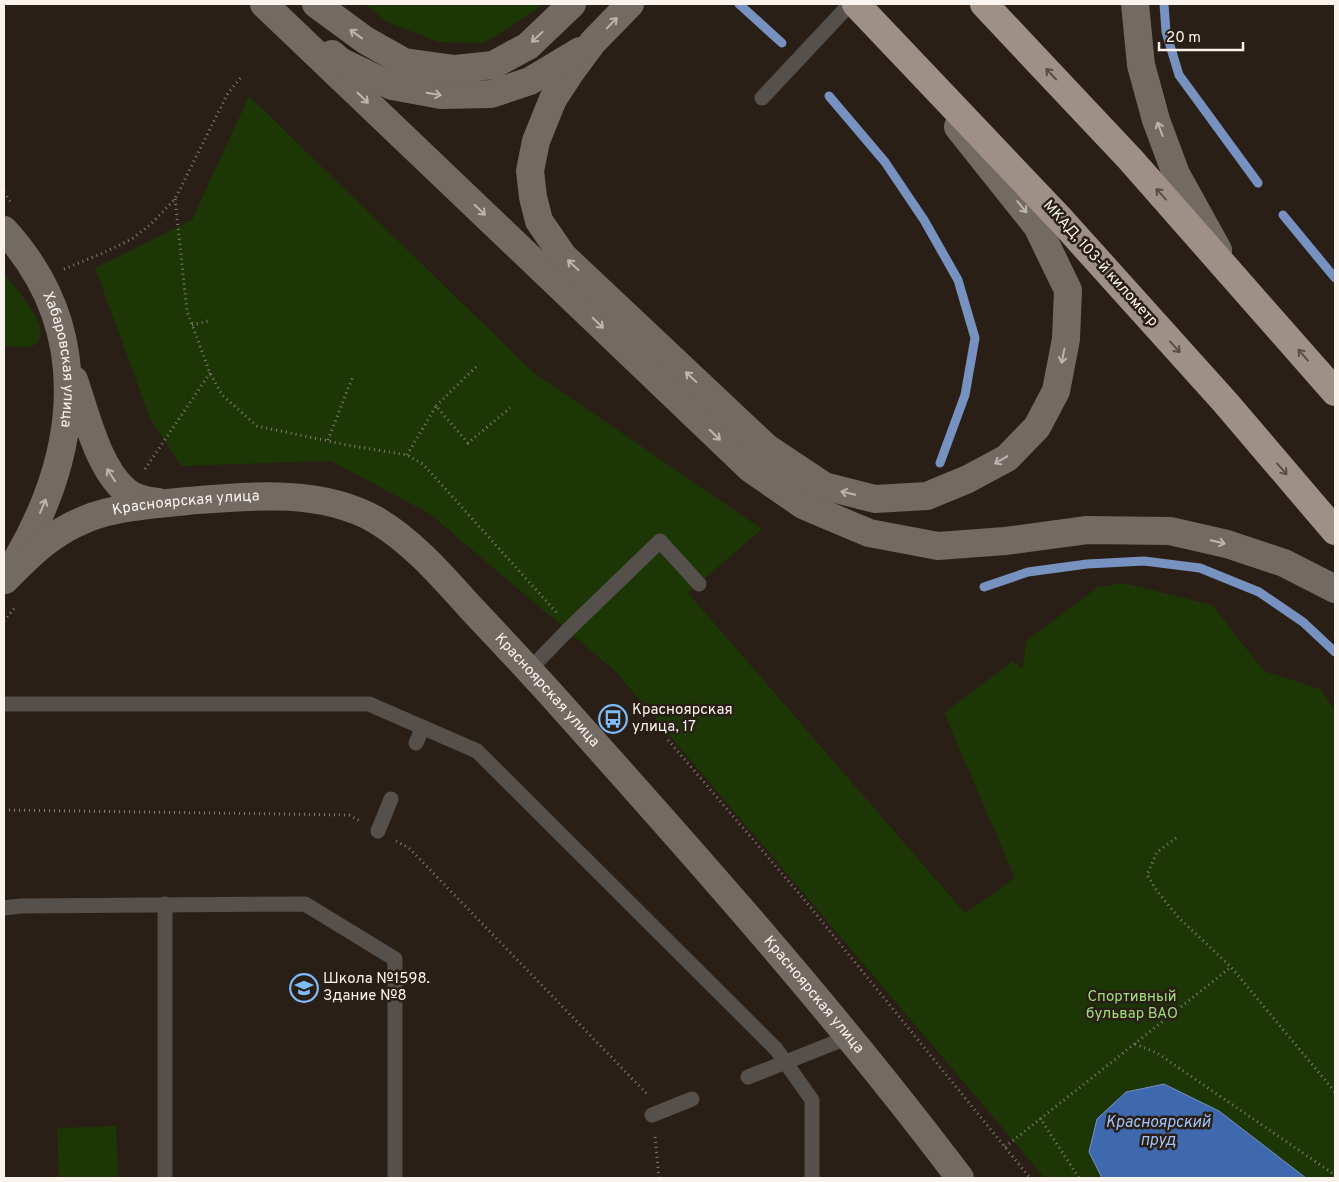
<svg xmlns="http://www.w3.org/2000/svg" width="1339" height="1182" font-family="Overpass,sans-serif">
	<style>
		.green { fill: #1c3605 }
		.water { fill: #3f69ae; stroke: #7792c1 }
		.lines { fill: none; stroke-linecap: round; stroke-linejoin: round }
		.stream { stroke: #7792c1; stroke-width: 9 }
		.path { stroke: #857c75; stroke-width: 3; stroke-dasharray: 1 4; stroke-linecap: butt }
		.lane { stroke: #55504c; stroke-width: 15 }
		.secondary { stroke: #736a64; stroke-width: 28 }
		.highway { stroke: #9e9087; stroke-width: 28 }
		.oneway { stroke: #bdb5af }
		.oneway2 { stroke: #584c44 }
		.labels { text-anchor: middle; dominant-baseline: central; stroke-width: 5; stroke-linejoin: round; paint-order: stroke }
		.street-label { font-size: 15px; fill: #faf2ed; stroke: #291f17 }
		.poi-label { font-size: 15px; fill: #faf2ed; stroke: #291f17; text-anchor: start }
		.park-label { font-size: 15px; fill: #a0dd76; stroke: #291f17 }
		.water-label { font-size: 16px; font-style: italic; fill: #9fc3fb; stroke: #291f17 }
	</style>
	<rect width="100%" height="100%" fill="#291f17"/>
	<g class="green">
		<path d="M 365,4 L 542,4 L 536,10 L 484,43 L 438,42 L 387,22 Z"/>
		<path d="M 249,96 L 533,372 L 762,529 L 688,593 L 965,913 L 1015,878 L 944,713 L 1013,661 L 1023,669 L 1026,641 L 1098,587 L 1124,583 L 1212,605 L 1264,671 L 1320,689 L 1335,710 L 1335,1178 L 1045,1178 L 615,671 L 430,514 L 331,461 L 181,466 L 150,418 L 95,268 L 192,220 Z"/>
		<path d="M 4,275 C 14,283 40,318 41,331 C 41,334 39,339 38,343 L 30,347 L 4,346 Z"/>
		<path d="M 116,1126 L 118,1178 L 59,1178 L 57,1128 Z"/>
	</g>
	<path class="water" d="M 1164,1084 L 1219,1111 L 1306,1178 L 1102,1178 L 1089,1152 L 1097,1119 L 1126,1092 Z"/>
	<g class="lines">
		<g class="stream">
			<path d="M 739,4 L 782,43"/>
			<path d="M 1164,4 L 1166,32 L 1179,75 L 1258,183"/>
			<path d="M 829,96 L 885,162 L 924,220 L 958,280 L 975,338 L 965,395 L 940,463"/>
			<path d="M 1283,215 L 1335,278"/>
			<path d="M 984,587 L 1028,572 L 1087,564 L 1144,561 L 1200,568 L 1259,592 L 1303,622 L 1335,652"/>
		</g>
		<g class="path">
			<path d="M 4,192 L 12,204"/>
			<path d="M 175,199 L 187,311 L 210,373 L 222,395 L 257,426 L 347,445 L 407,455 L 423,464 L 557,613"/>
			<path d="M 64,269 L 103,253 L 132,239 L 151,224 L 175,199 L 228,93 L 242,76"/>
			<path d="M 192,325 L 211,320"/>
			<path d="M 436,406 L 479,364"/>
			<path d="M 328,440 L 353,376"/>
			<path d="M 407,455 L 436,406 L 468,443 L 510,408"/>
			<path d="M 145,469 L 210,373"/>
			<path d="M 4,621 L 16,606"/>
			<path d="M 668,740 L 802,897 L 1030,1178"/>
			<path d="M 4,810 L 349,815 L 360,821"/>
			<path d="M 1176,838 L 1157,852 L 1147,875 L 1157,891 L 1179,918 L 1231,967 L 1335,1092"/>
			<path d="M 396,841 L 409,848 L 647,1094"/>
			<path d="M 1135,1044 L 1157,1053 L 1335,1175"/>
			<path d="M 1040,1118 L 1079,1178"/>
			<path d="M 655,1137 L 659,1178"/>
			<path d="M 1005,1147 L 1231,967"/>
		</g>
		<g class="lane">
			<path d="M 762,98 L 850,4"/>
			<path d="M 529,670 L 571,627 L 660,541 L 699,584"/>
			<path d="M 4,704 L 369,704 L 477,751 L 776,1049 L 812,1100 L 812,1178"/>
			<path d="M 416,743 L 423,727"/>
			<path d="M 378,831 L 391,799"/>
			<path d="M 165,904 L 165,1178"/>
			<path d="M 4,908 L 21,906 L 305,904 L 395,959 L 395,1178"/>
			<path d="M 748,1077 L 849,1037"/>
			<path d="M 652,1115 L 692,1099"/>
		</g>
		<g class="secondary">
			<path d="M 264,4 L 751,469 L 803,505 L 869,533 L 938,546 L 1005,541 L 1087,530 L 1170,531 L 1227,544 L 1284,563 L 1335,589"/>
			<path d="M 316,4 L 365,40 L 404,62 L 455,69 L 493,65 L 528,46 L 572,4"/>
			<path d="M 630,4 L 593,42 L 570,73 L 553,99 L 536,141 L 530,171 L 533,197 L 539,221 L 563,256 L 767,448 L 824,486 L 875,499 L 927,496 L 968,479 L 1007,458 L 1037,427 L 1056,391 L 1066,339 L 1068,290 L 1037,226 L 958,127"/>
			<path d="M 1135,4 L 1141,65 L 1156,120 L 1176,174 L 1218,250"/>
			<path d="M 332,54 L 340,61 L 392,86 L 441,95 L 491,94 L 530,81 L 580,51"/>
			<path id="s1" d="M 4,230 C 94,328 80,451 17,559"/>
			<path d="M 74,380 C 86,414 98,468 126,491 C 134,498 148,501 158,502"/>
			<path id="s2" d="M 5,580 C 31,554 51,533 86,519 C 114,507 157,504 187,501 C 249,496 320,488 376,520 C 413,542 442,576 470,607 C 503,642 535,676 566,711 C 702,863 837,1015 960,1178"/>
		</g>
		<g class="highway">
			<path d="M 856,4 L 1062,221 L 1225,402 L 1335,531"/>
			<path d="M 984,4 L 1130,159 L 1335,392"/>
		</g>
	</g>
	<defs><path id="oneway-shaft" d="M-6 0H5M1.5-3L5.5 0L1.5 3" fill="none" stroke-width="1.6" stroke-linecap="round" stroke-linejoin="round" transform="scale(1.25)"/></defs>
	<g class="oneway">
		<use href="#oneway-shaft" transform="translate(612 23) rotate(-46)"/>
		<use href="#oneway-shaft" transform="translate(356 34) rotate(-144)"/>
		<use href="#oneway-shaft" transform="translate(537 37) rotate(137)"/>
		<use href="#oneway-shaft" transform="translate(434 94) rotate(10)"/>
		<use href="#oneway-shaft" transform="translate(363 98) rotate(44)"/>
		<use href="#oneway-shaft" transform="translate(1160 129) rotate(-111)"/>
		<use href="#oneway-shaft" transform="translate(1022 207) rotate(51)"/>
		<use href="#oneway-shaft" transform="translate(480 210) rotate(44)"/>
		<use href="#oneway-shaft" transform="translate(573 265) rotate(-137)"/>
		<use href="#oneway-shaft" transform="translate(598 323) rotate(44)"/>
		<use href="#oneway-shaft" transform="translate(1063 356) rotate(101)"/>
		<use href="#oneway-shaft" transform="translate(691 377) rotate(-137)"/>
		<use href="#oneway-shaft" transform="translate(715 435) rotate(44)"/>
		<use href="#oneway-shaft" transform="translate(1001 460) rotate(149)"/>
		<use href="#oneway-shaft" transform="translate(111 475) rotate(-123)"/>
		<use href="#oneway-shaft" transform="translate(848 493) rotate(-166)"/>
		<use href="#oneway-shaft" transform="translate(43 506) rotate(-67)"/>
		<use href="#oneway-shaft" transform="translate(1218 542) rotate(13)"/>
	</g>
	<g class="oneway2">
		<use href="#oneway-shaft" transform="translate(1051 74) rotate(-133)"/>
		<use href="#oneway-shaft" transform="translate(1161 194) rotate(-132)"/>
		<use href="#oneway-shaft" transform="translate(1175 347) rotate(48)"/>
		<use href="#oneway-shaft" transform="translate(1303 355) rotate(-131)"/>
		<use href="#oneway-shaft" transform="translate(1282 469) rotate(49)"/>
	</g>
	<defs>
		<symbol id="bus-ring" viewBox="-11 -11 22 22"><circle r="9.5" fill="#291f17" stroke="#7fbdfa" stroke-width="1.5"/><path d="M-5-6H5V4H4V6H2V4H-2V6H-4V4H-5ZM-3.5-4V0h7V-4ZM-3.5 1.2v1.5H-2V1.2ZM2 1.2v1.5H3.5V1.2Z" fill="#7fbdfa"/></symbol>
		<symbol id="school-ring" viewBox="-11 -11 22 22"><circle r="9.5" fill="#291f17" stroke="#7fbdfa" stroke-width="1.5"/><path d="M0-5L7-2L0 1L-7-2ZM-4 1L0 2.5L4 1V4Q0 6-4 4Z" fill="#7fbdfa"/></symbol>
	</defs>
	<g fill-rule="evenodd">
		<use href="#bus-ring" x="597" y="703" width="32" height="32"/>
		<use href="#school-ring" x="288" y="972" width="32" height="32"/>
	</g>
	<g class="labels">
		<g class="street-label">
			<text transform="translate(1100 264) rotate(48)">МКАД, 103-й километр</text>
			<text stroke="none"><textPath href="#s1" startOffset="145">Хабаровская улица</textPath></text>
			<text stroke="none"><textPath href="#s2" startOffset="204">Красноярская улица</textPath></text>
			<text stroke="none"><textPath href="#s2" startOffset="640">Красноярская улица</textPath></text>
			<text stroke="none"><textPath href="#s2" startOffset="1045">Красноярская улица</textPath></text>
		</g>
		<g class="poi-label">
			<text x="632" y="710">Красноярская<tspan x="632" dy="17">улица, 17</tspan></text>
			<text x="323" y="979">Школа №1598.<tspan x="323" dy="17">Здание №8</tspan></text>
		</g>
		<g class="park-label">
			<text x="1132" y="997">Спортивный<tspan x="1132" dy="17">бульвар ВАО</tspan></text>
		</g>
		<g class="water-label">
			<text x="1158" y="1123">Красноярский<tspan x="1158" dy="18">пруд</tspan></text>
		</g>
	</g>
	<rect width="1339" height="1182" fill="none" stroke="#faf2ed" stroke-width="10"/>
	<path d="M1159 42v8h84v-8" fill="none" stroke="#faf2ed" stroke-width="2.5"/>
	<text x="1166" y="42" font-size="15" fill="#faf2ed" stroke="#291f17" stroke-width="4" paint-order="stroke">20 m</text>
</svg>
